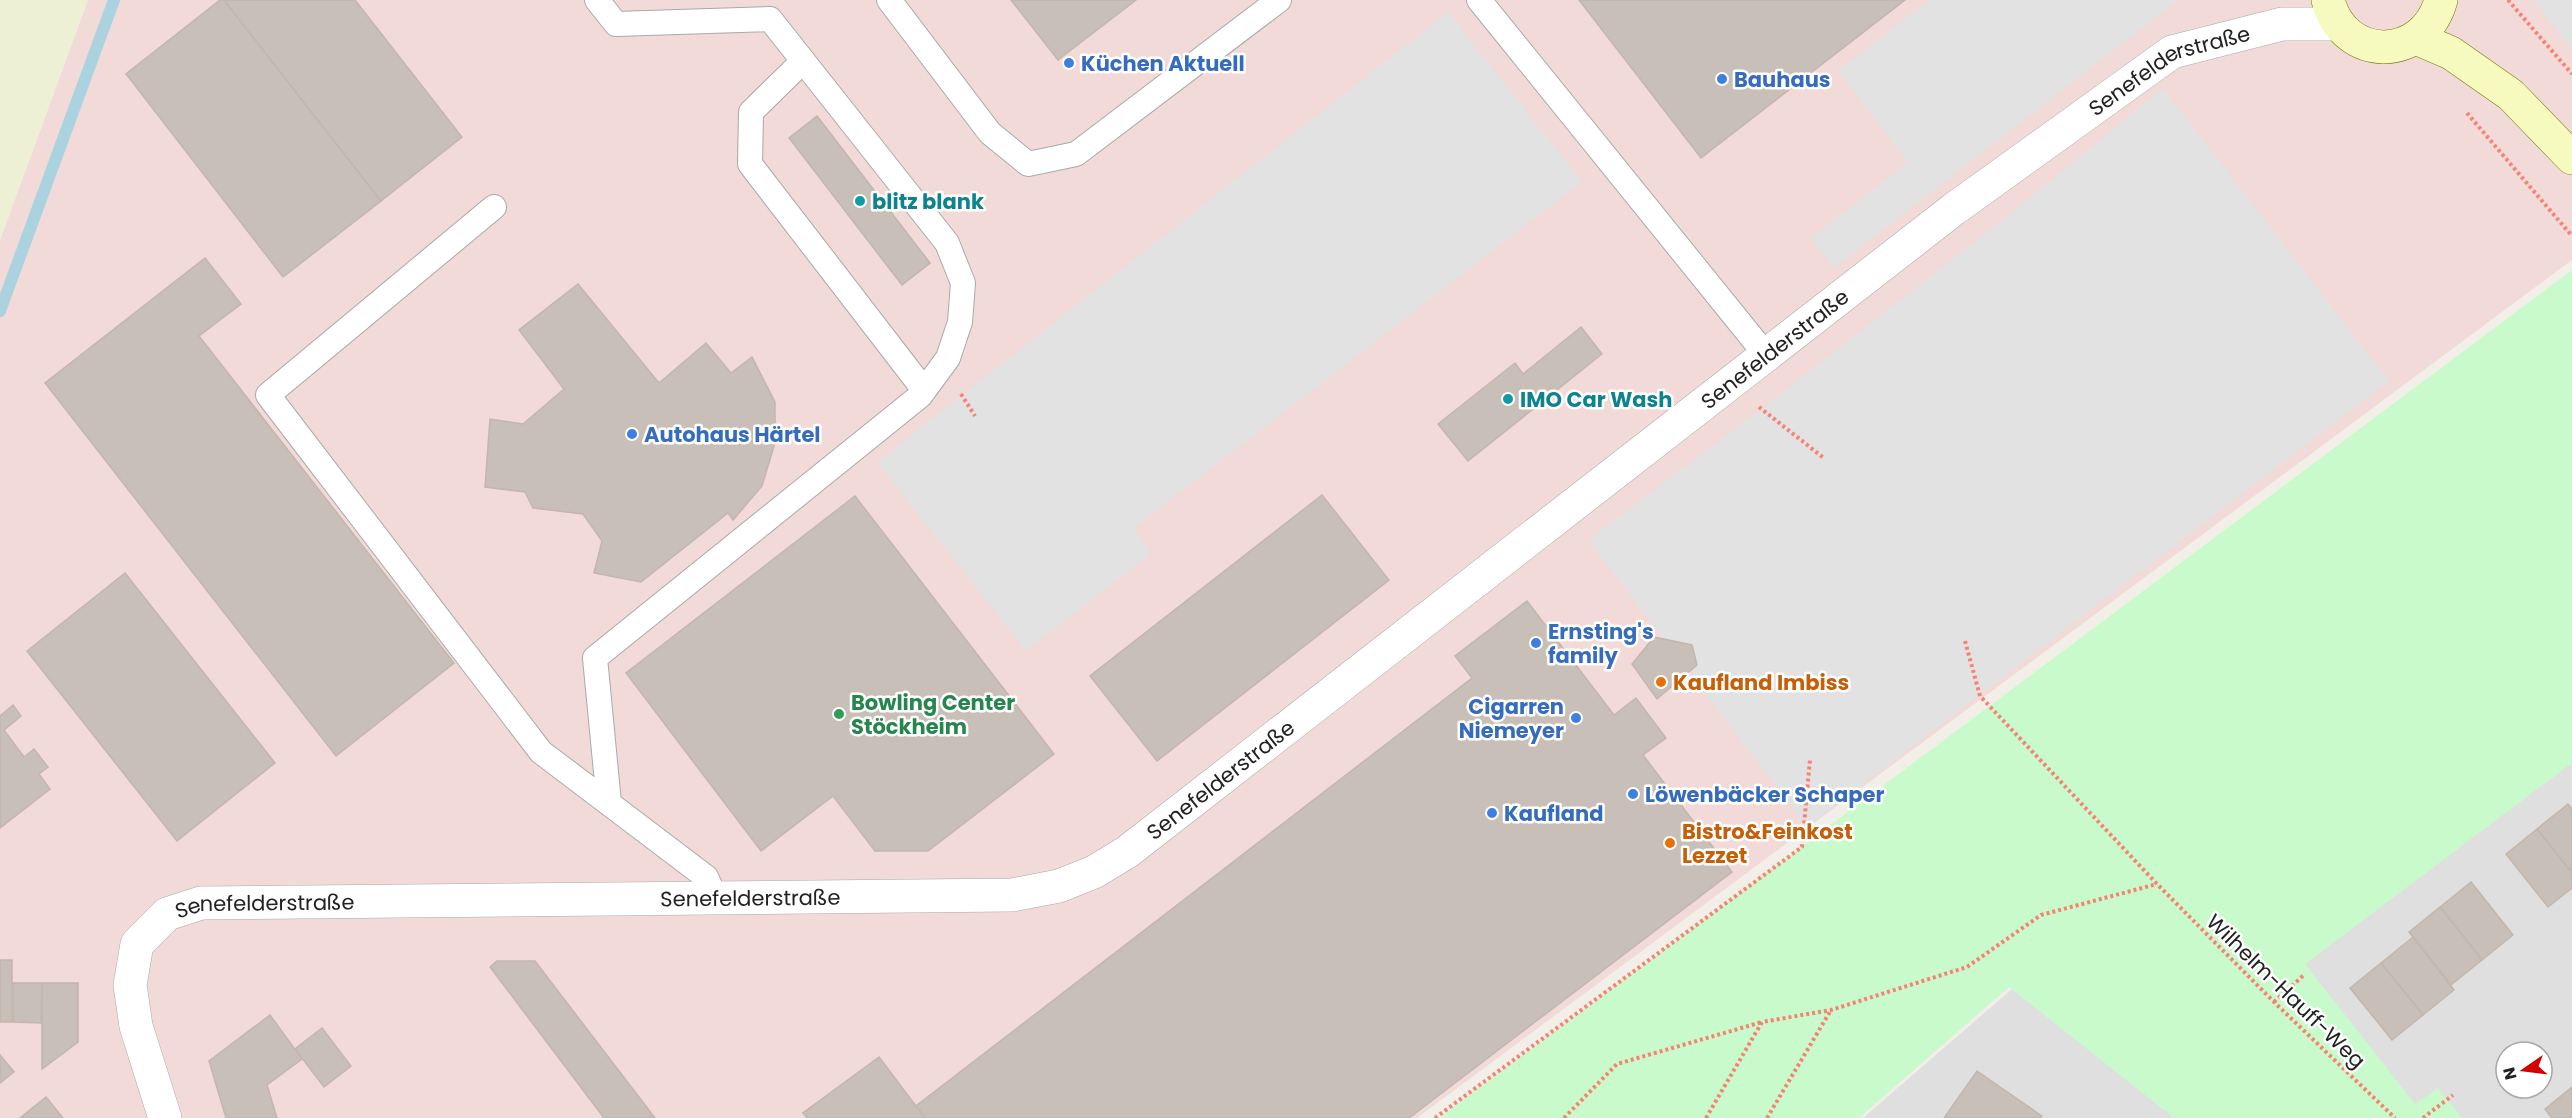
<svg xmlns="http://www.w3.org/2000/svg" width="2572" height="1118" font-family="Poppins,sans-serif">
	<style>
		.residential { fill: #e0dfdf; fill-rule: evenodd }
		.commercial { fill: #f2dad9 }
		.farmland { fill: #eef0d5 }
		.park { fill: #c8facc }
		.parking { fill: #e2e2e2 }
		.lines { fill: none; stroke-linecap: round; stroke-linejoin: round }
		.stream { stroke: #aad3df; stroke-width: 12 }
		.building { fill: #c7bfb8; stroke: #c4b6ab; stroke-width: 1.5 }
		.lane-casing { stroke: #a9a9a9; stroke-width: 26 }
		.street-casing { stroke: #a9a9a9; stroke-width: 34 }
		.secondary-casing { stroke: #707d05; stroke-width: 34 }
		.path { stroke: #fa8072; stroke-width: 4; stroke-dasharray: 3 3; stroke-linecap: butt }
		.lane { stroke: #fff; stroke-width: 24 }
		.street { stroke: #fff; stroke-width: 33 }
		.secondary { stroke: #f7fabf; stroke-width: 33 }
		.shop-dot { fill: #3f7fe0; stroke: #fff; stroke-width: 2 }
		.culture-dot { fill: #0f9aa8; stroke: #fff; stroke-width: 2 }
		.food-dot { fill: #e8710a; stroke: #fff; stroke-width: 2 }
		.leisure-dot { fill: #2e9e5b; stroke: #fff; stroke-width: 2 }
		.labels { text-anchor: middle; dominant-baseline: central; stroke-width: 5; stroke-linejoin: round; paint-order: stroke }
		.shop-label { font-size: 21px; font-weight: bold; fill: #366cbe; stroke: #fff; text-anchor: start }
		.street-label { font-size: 21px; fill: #222; stroke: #fff }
		.culture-label { font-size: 21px; font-weight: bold; fill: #0d838f; stroke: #fff; text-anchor: start }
		.food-label { font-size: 21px; font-weight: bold; fill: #c56008; stroke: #fff; text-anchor: start }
		.leisure-label { font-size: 21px; font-weight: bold; fill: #27864d; stroke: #fff; text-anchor: start }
	</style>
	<rect width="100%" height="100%" fill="#f2efe9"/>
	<path class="residential" d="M 2572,646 L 2572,1118 L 1863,1118 L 2154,866 ZM 2506,1052 L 2542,1052 L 2542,1088 L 2506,1088 Z"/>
	<path class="commercial" d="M 88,0 L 2572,0 L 2572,260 L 1417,1118 L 0,1118 L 0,240 Z"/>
	<path class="farmland" d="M 0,0 L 88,0 L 0,240 Z"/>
	<path class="park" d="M 2572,270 L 2572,763 L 2305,964 L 2415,1104 L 2438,1088 L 2462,1118 L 2174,1118 L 2009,987 L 1859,1118 L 1439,1118 Z"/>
	<g class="parking">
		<path d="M 1929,0 L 2178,0 L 1834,268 L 1811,238 L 1908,162 L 1838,71 Z"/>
		<path d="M 2534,0 L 2572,0 L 2572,49 Z"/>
		<path d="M 1448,12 L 1582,182 L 1134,528 L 1151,554 L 1026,651 L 877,462 Z"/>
		<path d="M 2163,88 L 2389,381 L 1807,827 L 1588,540 L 1761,409 L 2006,217 Z"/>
	</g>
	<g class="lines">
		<path class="stream" d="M 0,311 L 114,0"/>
	</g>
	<g class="building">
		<path d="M 220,0 L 224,0 L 381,201 L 283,277 L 126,74 Z"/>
		<path d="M 224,0 L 355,0 L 462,137 L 381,201 Z"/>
		<path d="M 1011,0 L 1136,0 L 1058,60 Z"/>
		<path d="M 1579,0 L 1905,0 L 1701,158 Z"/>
		<path d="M 817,116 L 930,263 L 902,285 L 789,138 Z"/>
		<path d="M 205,258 L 241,304 L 199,336 L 454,663 L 336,756 L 45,383 Z"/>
		<path d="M 578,284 L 659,383 L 706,343 L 731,373 L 752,357 L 775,402 L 775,443 L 762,486 L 733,520 L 728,513 L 641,582 L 594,573 L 602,541 L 583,514 L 533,508 L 525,492 L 485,487 L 490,419 L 523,424 L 564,389 L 519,330 Z"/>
		<path d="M 1581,327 L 1602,354 L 1468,461 L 1438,424 L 1515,363 L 1523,374 Z"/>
		<path d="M 1322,495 L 1389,580 L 1157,761 L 1090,676 Z"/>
		<path d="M 855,496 L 1054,754 L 928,851 L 875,851 L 833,796 L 761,851 L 626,673 Z"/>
		<path d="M 125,573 L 275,763 L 177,841 L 27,651 Z"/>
		<path d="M 1527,601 L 1614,715 L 1636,698 L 1666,738 L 1643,755 L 1732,872 L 1409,1118 L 925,1118 L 916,1106 L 1472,678 L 1455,656 Z"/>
		<path d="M 1654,637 L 1692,645 L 1697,665 L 1657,699 L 1632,664 Z"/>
		<path d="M 13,705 L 21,716 L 4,730 L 24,757 L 34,749 L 48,767 L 39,774 L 50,789 L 0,828 L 0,716 Z"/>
		<path d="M 2568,804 L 2572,809 L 2572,873 L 2537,829 Z"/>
		<path d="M 2537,829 L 2572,873 L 2572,888 L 2548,907 L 2506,854 Z"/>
		<path d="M 2471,882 L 2513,935 L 2482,960 L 2440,907 Z"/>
		<path d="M 2440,907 L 2482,960 L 2451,985 L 2409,932 Z"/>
		<path d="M 2413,937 L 2454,990 L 2423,1015 L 2381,963 Z"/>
		<rect x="0" y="960" width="12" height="62"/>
		<path d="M 497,961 L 535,961 L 655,1118 L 604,1118 L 490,967 Z"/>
		<path d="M 2381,963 L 2423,1015 L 2392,1040 L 2350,988 Z"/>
		<path d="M 13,983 L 42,983 L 41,1023 L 13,1022 Z"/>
		<path d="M 42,983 L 78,983 L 78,1042 L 42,1069 Z"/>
		<path d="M 270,1015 L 302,1059 L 267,1085 L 277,1118 L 226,1118 L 209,1061 Z"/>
		<path d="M 322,1028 L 351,1066 L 324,1087 L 295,1049 Z"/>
		<path d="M 0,1055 L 14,1072 L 0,1083 Z"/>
		<path d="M 879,1057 L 925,1118 L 807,1118 L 803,1113 Z"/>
		<path d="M 1977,1071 L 2042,1116 L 2040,1118 L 1944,1118 Z"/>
		<path d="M 2572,1087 L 2572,1118 L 2552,1118 L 2545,1109 Z"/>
		<path d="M 46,1097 L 63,1118 L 20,1118 Z"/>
	</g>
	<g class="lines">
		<defs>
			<g id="lane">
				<path d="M 597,0 L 616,24 L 770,19 L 947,243 L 963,283 L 960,322 L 948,358 L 920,396 L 595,658 L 609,803"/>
				<path d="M 889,0 L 990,133 L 1028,164 L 1076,154 L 1279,0"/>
				<path d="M 1479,0 L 1766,355"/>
				<path d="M 803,61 L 751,112 L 750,164 L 924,390"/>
				<path d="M 494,207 L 268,395 L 541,752 L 706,877 L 716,899"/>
			</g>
			<g id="street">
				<path id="s1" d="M 165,1118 L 136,1026 L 130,985 L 137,944 L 167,914 L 201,903 L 1012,895 L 1059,886 L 1094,872 L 1127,852 L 1954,209 L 2172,52 L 2282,24 L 2337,24"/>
			</g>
			<g id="secondary">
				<path d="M 2328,0 C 2344,63 2424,62 2441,0"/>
				<path d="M 2416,38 L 2451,53 L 2511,95 L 2572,158"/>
			</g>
		</defs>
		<use href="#lane" class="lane-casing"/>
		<use href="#street" class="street-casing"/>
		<use href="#secondary" class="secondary-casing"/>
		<g class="path">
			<path d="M 2508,0 L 2572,74"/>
			<path d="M 2467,113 L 2572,236"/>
			<path d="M 961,394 L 975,416"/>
			<path d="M 1759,407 L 1825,459"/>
			<path d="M 1965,641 L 1980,696 L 2157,884 L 2274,1002 L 2395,1118"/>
			<path d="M 2274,1002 L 2305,974"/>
			<path d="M 1435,1118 L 1802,847 L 1810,760"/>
			<path d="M 1564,1118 L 1617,1064 L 1762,1022"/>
			<path d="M 1706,1118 L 1762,1022 L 1831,1010 L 1967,967 L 2041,915 L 2157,884"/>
			<path d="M 1767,1118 L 1831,1010"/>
			<path d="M 2423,1118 L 2453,1095"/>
		</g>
		<use href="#lane" class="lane"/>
		<use href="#street" class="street"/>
		<use href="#secondary" class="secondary"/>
	</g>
	<g class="shop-dot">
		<circle cx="1069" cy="63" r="6"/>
		<circle cx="1722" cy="79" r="6"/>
		<circle cx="632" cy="434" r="6"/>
		<circle cx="1536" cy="643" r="6"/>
		<circle cx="1576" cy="718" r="6"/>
		<circle cx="1633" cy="794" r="6"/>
		<circle cx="1492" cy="813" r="6"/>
	</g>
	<g class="culture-dot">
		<circle cx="860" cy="201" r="6"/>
		<circle cx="1508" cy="399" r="6"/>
	</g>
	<g class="food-dot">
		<circle cx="1661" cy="682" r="6"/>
		<circle cx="1670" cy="843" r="6"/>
	</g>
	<circle class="leisure-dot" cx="839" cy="714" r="6"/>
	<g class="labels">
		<g class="shop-label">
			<text x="1081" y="63">Küchen Aktuell</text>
			<text x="1734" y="79">Bauhaus</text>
			<text x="644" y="434">Autohaus Härtel</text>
			<text x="1548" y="631">Ernsting's<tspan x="1548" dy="24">family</tspan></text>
			<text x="1564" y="706" text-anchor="end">Cigarren<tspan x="1564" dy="24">Niemeyer</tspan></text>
			<text x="1645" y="794">Löwenbäcker Schaper</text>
			<text x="1504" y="813">Kaufland</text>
		</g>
		<g class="street-label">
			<text stroke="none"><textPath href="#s1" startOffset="2499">Senefelderstraße</textPath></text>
			<text stroke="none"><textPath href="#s1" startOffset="2013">Senefelderstraße</textPath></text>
			<text stroke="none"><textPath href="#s1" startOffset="1311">Senefelderstraße</textPath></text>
			<text stroke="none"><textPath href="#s1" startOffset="807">Senefelderstraße</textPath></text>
			<text stroke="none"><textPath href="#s1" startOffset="321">Senefelderstraße</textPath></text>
			<text transform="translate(2286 991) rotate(44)">Wilhelm-Hauff-Weg</text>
		</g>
		<g class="culture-label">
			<text x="872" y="201">blitz blank</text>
			<text x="1520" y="399">IMO Car Wash</text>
		</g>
		<g class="food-label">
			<text x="1673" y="682">Kaufland Imbiss</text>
			<text x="1682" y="831">Bistro&amp;Feinkost<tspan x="1682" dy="24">Lezzet</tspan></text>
		</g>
		<g class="leisure-label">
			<text x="851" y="702">Bowling Center<tspan x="851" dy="24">Stöckheim</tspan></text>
		</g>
	</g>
	<g transform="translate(2524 1070) rotate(256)"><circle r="28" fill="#ffffff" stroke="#a7a7a7" stroke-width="1.5"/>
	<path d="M0-4.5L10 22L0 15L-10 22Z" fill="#d40000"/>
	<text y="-9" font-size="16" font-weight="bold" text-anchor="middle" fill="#222222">N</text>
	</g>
</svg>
